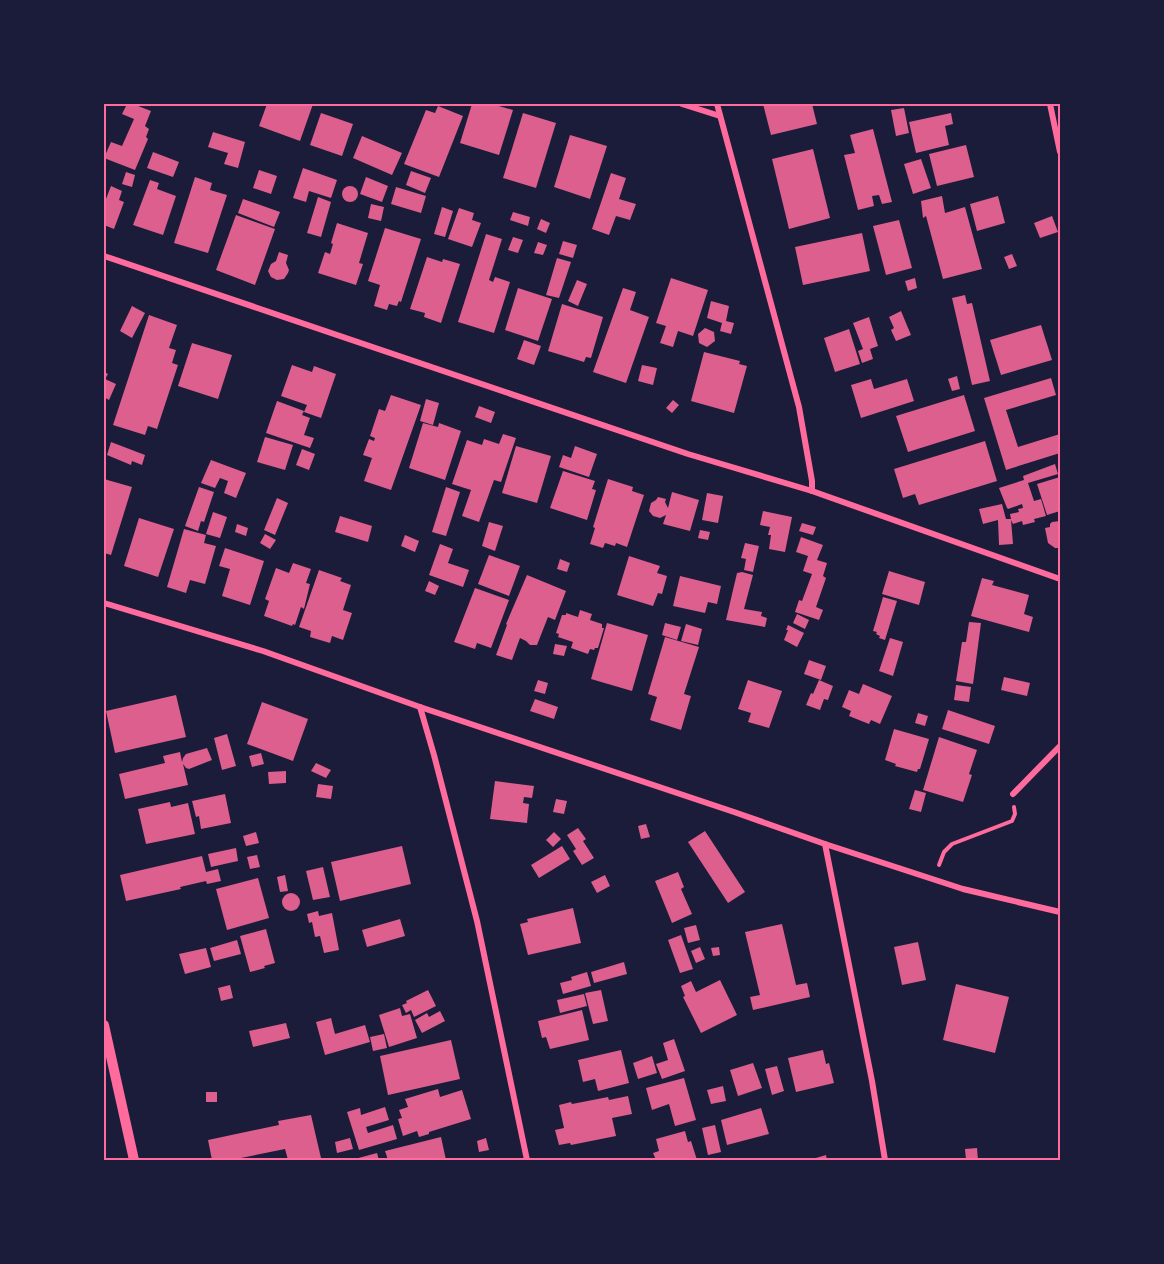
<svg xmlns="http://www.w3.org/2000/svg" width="1164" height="1264" font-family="'Archivo Narrow',sans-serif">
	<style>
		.building { fill: #dd5f8e }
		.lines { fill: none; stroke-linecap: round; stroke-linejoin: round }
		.path { stroke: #ff6b9d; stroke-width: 4 }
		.minor { stroke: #ff6b9d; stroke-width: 6 }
		.tertiary { stroke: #ff6b9d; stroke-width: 10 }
		.neatline { fill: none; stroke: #ff6b9d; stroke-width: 2 }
	</style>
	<rect width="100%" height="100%" fill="#1b1b3a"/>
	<g class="building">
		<path d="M 127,104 L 133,104 L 151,111 L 145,126 L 149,129 L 146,137 L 148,139 L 135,170 L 104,158 L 111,142 L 122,146 L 134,119 L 122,114 Z"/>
		<path d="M 267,104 L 313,104 L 300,141 L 259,126 Z"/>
		<path d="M 472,104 L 492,104 L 513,110 L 499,155 L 460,143 Z"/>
		<path d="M 763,104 L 812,104 L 817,124 L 771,135 Z"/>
		<path d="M 438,106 L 463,116 L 439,177 L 404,164 L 426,110 L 435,113 Z"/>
		<path d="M 904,108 L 909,133 L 896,136 L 891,110 Z"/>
		<path d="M 321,113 L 353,124 L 342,156 L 310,145 Z"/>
		<path d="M 523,113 L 556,123 L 536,188 L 503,178 Z"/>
		<path d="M 951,113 L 953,124 L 945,126 L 949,145 L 916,153 L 909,122 Z"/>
		<path d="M 873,129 L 892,202 L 882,204 L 879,195 L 872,196 L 874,206 L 858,210 L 844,155 L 855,153 L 850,135 Z"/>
		<path d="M 213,132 L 245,142 L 238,168 L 224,164 L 228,153 L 208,147 Z"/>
		<path d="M 570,135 L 607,146 L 590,199 L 554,187 Z"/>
		<path d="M 362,136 L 402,153 L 392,175 L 353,158 Z"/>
		<path d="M 966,145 L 974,177 L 937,186 L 929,154 Z"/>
		<path d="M 813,149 L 830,218 L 789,229 L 772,159 Z"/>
		<path d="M 153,152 L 179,162 L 173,177 L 147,168 Z"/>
		<path d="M 921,159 L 931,188 L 913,194 L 904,164 Z"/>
		<path d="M 303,168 L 337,180 L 331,198 L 309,191 L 306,202 L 293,198 Z"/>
		<path d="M 259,170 L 277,176 L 271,194 L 253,188 Z"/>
		<path d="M 411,171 L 431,178 L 425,193 L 406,185 Z"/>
		<path d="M 126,172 L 135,175 L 132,187 L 122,184 Z"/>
		<path d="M 611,173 L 626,178 L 619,199 L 636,204 L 630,220 L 616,216 L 609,235 L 592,229 Z"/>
		<path d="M 195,177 L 212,183 L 210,190 L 227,195 L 208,253 L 174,243 Z"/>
		<path d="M 366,177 L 388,186 L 382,202 L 360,194 Z"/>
		<path d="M 150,180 L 159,183 L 157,189 L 176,196 L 163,235 L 133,225 Z"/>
		<path d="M 111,186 L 122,191 L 119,200 L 124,202 L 114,229 L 104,225 L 104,204 Z"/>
		<circle cx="350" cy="194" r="8"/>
		<path d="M 396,187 L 426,196 L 421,213 L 391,204 Z"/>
		<path d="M 942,196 L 945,213 L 965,207 L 982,269 L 943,279 L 926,216 L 923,218 L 921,201 Z"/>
		<path d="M 998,196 L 1005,223 L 977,231 L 970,204 Z"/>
		<path d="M 318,197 L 331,202 L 321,237 L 307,233 Z"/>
		<path d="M 243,199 L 280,212 L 274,227 L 238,213 Z"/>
		<path d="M 371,204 L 384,207 L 381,221 L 368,218 Z"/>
		<path d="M 442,207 L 453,211 L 445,237 L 434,234 Z"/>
		<path d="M 459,208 L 474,213 L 472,220 L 481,223 L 472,247 L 448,239 Z"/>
		<path d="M 513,212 L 530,217 L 528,226 L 510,220 Z"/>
		<path d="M 236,215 L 275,229 L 255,285 L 216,270 Z"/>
		<path d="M 1052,216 L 1058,232 L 1040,238 L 1034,223 Z"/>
		<path d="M 541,219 L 550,223 L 546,233 L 537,229 Z"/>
		<path d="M 899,220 L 912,268 L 886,275 L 873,226 Z"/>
		<path d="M 337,223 L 368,233 L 359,263 L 363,264 L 356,285 L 318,273 L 325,252 L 330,254 L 333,244 L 331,243 Z"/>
		<path d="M 385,228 L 421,239 L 401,302 L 399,301 L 397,306 L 389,304 L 387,310 L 374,306 L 380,285 L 368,281 Z"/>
		<path d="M 862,233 L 870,271 L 803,285 L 795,247 Z"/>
		<path d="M 486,234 L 502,239 L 489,280 L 493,282 L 495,277 L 510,282 L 494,333 L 458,322 Z"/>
		<path d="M 513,237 L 523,240 L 518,253 L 508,250 Z"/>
		<path d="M 563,241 L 577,245 L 573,258 L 559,254 Z"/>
		<path d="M 538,242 L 547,245 L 543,255 L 534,253 Z"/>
		<path d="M 279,252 L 288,255 L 286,263 L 289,270 L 288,273 L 284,279 L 277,280 L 271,277 L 268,271 L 271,264 L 276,261 Z"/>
		<path d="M 1012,254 L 1017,266 L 1009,269 L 1004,257 Z"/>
		<path d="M 427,257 L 442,262 L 443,259 L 460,264 L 441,323 L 424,317 L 425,313 L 410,309 Z"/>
		<path d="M 557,258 L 571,262 L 559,298 L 546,295 Z"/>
		<path d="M 671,278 L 708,290 L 693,336 L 678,331 L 673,347 L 660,343 L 666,326 L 656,323 Z"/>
		<path d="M 915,278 L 917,288 L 908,291 L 905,281 Z"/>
		<path d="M 577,280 L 587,284 L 578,306 L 568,301 Z"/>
		<path d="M 518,288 L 552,299 L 538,341 L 505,330 Z"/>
		<path d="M 623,288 L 636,292 L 630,310 L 649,317 L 626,383 L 593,372 Z"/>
		<path d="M 965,295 L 967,304 L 972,303 L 990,381 L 972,385 L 952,298 Z"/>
		<path d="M 711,301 L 729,306 L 726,321 L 734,323 L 731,334 L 720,331 L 722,323 L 707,318 Z"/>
		<path d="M 562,304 L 603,317 L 591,358 L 586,357 L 584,362 L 548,351 Z"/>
		<path d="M 132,306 L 145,313 L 132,338 L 120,331 Z"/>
		<path d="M 901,311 L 911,335 L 896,341 L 891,330 L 894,328 L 889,317 Z"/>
		<path d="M 149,315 L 177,325 L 169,348 L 176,350 L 172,363 L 178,365 L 157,429 L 148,426 L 145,435 L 113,425 Z"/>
		<path d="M 869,317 L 878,346 L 870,349 L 873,359 L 862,363 L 858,351 L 863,349 L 853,323 Z"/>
		<path d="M 1041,325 L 1052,360 L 1001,375 L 990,340 Z"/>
		<path d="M 705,328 L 714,332 L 715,341 L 707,347 L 699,343 L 698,334 Z"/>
		<path d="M 849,329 L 860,364 L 835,372 L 824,338 Z"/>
		<path d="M 524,340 L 541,346 L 534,365 L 517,359 Z"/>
		<path d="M 192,343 L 232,355 L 218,399 L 178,386 Z"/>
		<path d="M 704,352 L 740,361 L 739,364 L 747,366 L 734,413 L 691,401 Z"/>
		<path d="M 292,365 L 312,372 L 314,366 L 336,374 L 321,418 L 304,412 L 307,405 L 281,396 Z"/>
		<path d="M 642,365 L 657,368 L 653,385 L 638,381 Z"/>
		<path d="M 104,372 L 108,374 L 105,379 L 116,384 L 109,400 L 104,397 Z"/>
		<path d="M 957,376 L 960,389 L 952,391 L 948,379 Z"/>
		<path d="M 1051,378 L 1056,395 L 1006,410 L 1018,447 L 1060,434 L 1060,453 L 1006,470 L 984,398 Z"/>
		<path d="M 871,379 L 874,389 L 907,379 L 914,401 L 861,418 L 851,385 Z"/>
		<path d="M 391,395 L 421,405 L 391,490 L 364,481 L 372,458 L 363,455 L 369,439 L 374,441 L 375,438 L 370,436 L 379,409 L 385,411 Z"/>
		<path d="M 964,395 L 975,431 L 908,452 L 896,416 Z"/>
		<path d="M 426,399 L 439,403 L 433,425 L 420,421 Z"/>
		<path d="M 673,400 L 679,405 L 672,413 L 666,408 Z"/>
		<path d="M 277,401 L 304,411 L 302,415 L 310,418 L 304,435 L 314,438 L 310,448 L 266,433 Z"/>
		<path d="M 479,406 L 495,412 L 491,423 L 475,417 Z"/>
		<path d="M 423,423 L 438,427 L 439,423 L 461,431 L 445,480 L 409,468 Z"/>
		<path d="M 503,434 L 516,438 L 501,482 L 494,480 L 479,522 L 462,516 L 471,490 L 452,484 L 467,440 L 482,445 L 484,439 L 499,444 Z"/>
		<path d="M 265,437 L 293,445 L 285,470 L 257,462 Z"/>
		<path d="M 985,441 L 997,481 L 919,505 L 915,494 L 903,498 L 894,469 Z"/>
		<path d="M 111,442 L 145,455 L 142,465 L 132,461 L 131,465 L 107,455 Z"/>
		<path d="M 516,446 L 551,456 L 537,503 L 502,493 Z"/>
		<path d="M 575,446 L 597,454 L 589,477 L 559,467 L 563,455 L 571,458 Z"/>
		<path d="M 302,449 L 315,454 L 309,470 L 296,465 Z"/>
		<path d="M 211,460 L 246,473 L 236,498 L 224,493 L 228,481 L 220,478 L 215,488 L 201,483 Z"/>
		<path d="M 1055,464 L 1058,474 L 1028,483 L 1034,501 L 1041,499 L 1046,516 L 1034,519 L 1035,522 L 1023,525 L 1022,521 L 1013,524 L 1011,520 L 1013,544 L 999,545 L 998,520 L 983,524 L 979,509 L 1002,504 L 1006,519 L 1011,519 L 1010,514 L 1019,512 L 1018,509 L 1023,508 L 1022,504 L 1008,509 L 1007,508 L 999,488 L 1024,480 L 1023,476 Z"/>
		<path d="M 563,471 L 595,481 L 592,489 L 596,490 L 587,520 L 550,508 Z"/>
		<path d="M 1060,477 L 1060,511 L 1047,515 L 1037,484 Z"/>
		<path d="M 104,479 L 132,487 L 111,555 L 104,553 Z"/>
		<path d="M 608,479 L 633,487 L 632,491 L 644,495 L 627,547 L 616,543 L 615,546 L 605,543 L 603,548 L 590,544 L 595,528 L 593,527 Z"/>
		<path d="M 199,487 L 214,492 L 204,522 L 201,521 L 198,531 L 185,526 Z"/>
		<path d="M 446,487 L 460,492 L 446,536 L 432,532 Z"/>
		<path d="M 672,492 L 699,500 L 690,531 L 663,524 L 666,515 L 660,518 L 653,516 L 649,511 L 651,503 L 656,500 L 658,497 L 666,499 L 665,502 L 668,508 Z"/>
		<path d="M 707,493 L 723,496 L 718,523 L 702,520 Z"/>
		<path d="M 277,498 L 288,503 L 275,535 L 264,530 Z"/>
		<path d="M 763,511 L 792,517 L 785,552 L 769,549 L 771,535 L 768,535 L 770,527 L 760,525 Z"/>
		<path d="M 213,512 L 227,517 L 220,538 L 206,534 Z"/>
		<path d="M 340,516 L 372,526 L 368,542 L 335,532 Z"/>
		<path d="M 139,518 L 174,529 L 158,577 L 124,566 Z"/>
		<path d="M 1060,521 L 1060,548 L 1055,548 L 1048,543 L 1045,528 L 1050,527 L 1050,524 L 1052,522 Z"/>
		<path d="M 489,522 L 503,526 L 495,551 L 482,546 Z"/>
		<path d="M 802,523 L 816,527 L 813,535 L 799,531 Z"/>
		<path d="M 237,524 L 248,528 L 246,536 L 235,532 Z"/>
		<path d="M 184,529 L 206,535 L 204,543 L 216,546 L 205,584 L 190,580 L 186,593 L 167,587 Z"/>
		<path d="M 700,530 L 710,532 L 708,540 L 698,538 Z"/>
		<path d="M 265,534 L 276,540 L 270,549 L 260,543 Z"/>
		<path d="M 405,535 L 419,541 L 415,552 L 401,546 Z"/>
		<path d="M 801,537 L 823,545 L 817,560 L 827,563 L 823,576 L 826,578 L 816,607 L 823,610 L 819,620 L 795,612 L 799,600 L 802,601 L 812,574 L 803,571 L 808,556 L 796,552 Z"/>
		<path d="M 745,543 L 759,546 L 753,572 L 744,570 L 746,559 L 741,558 Z"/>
		<path d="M 440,544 L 453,549 L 448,563 L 469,570 L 463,587 L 429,575 Z"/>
		<path d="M 225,548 L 264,561 L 250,605 L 222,596 L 230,569 L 219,566 Z"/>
		<path d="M 489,555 L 520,566 L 509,596 L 478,584 Z"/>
		<path d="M 629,556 L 660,566 L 657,573 L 667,576 L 662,594 L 658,593 L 653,606 L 617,595 Z"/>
		<path d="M 560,559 L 570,563 L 567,572 L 557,569 Z"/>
		<path d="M 293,563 L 311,569 L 306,583 L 310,584 L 304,609 L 301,607 L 295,625 L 293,624 L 292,626 L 264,616 L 269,601 L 265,599 L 276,568 L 289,573 Z"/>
		<path d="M 319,570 L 342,578 L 340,581 L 351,585 L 343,610 L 352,613 L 343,640 L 332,636 L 330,643 L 310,637 L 311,631 L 299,627 Z"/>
		<path d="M 889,571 L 925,582 L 919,605 L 882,594 Z"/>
		<path d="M 742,572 L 753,575 L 744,609 L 762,612 L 761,616 L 767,618 L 765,627 L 726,620 L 737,573 Z"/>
		<path d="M 527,575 L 566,591 L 555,620 L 548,617 L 537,645 L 530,645 L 526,641 L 520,638 L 512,660 L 496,655 L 507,625 L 506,624 Z"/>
		<path d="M 680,576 L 721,586 L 717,604 L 708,602 L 705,613 L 673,606 Z"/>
		<path d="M 982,578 L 994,581 L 992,585 L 1029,595 L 1024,614 L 1033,617 L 1029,632 L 971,616 Z"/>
		<path d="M 429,581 L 439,586 L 435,595 L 425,591 Z"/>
		<path d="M 475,588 L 509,600 L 491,648 L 477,643 L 475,649 L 454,642 Z"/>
		<path d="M 883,597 L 897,601 L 885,640 L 879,638 L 880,636 L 876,634 L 877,632 L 873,631 Z"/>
		<path d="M 580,610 L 592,614 L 590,620 L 602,624 L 602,628 L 604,628 L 598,648 L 595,648 L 594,650 L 590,649 L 588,654 L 571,648 L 573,642 L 558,637 L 559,634 L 556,633 L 562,615 L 566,615 L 566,613 L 578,617 Z"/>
		<path d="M 797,614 L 809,620 L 805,629 L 793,623 Z"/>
		<path d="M 969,622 L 981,623 L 973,684 L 956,681 L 962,642 L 966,642 Z"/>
		<path d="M 607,623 L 648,635 L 632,691 L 591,679 Z"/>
		<path d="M 665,623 L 681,627 L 677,640 L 662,635 Z"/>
		<path d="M 686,624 L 702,629 L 698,645 L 681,641 Z"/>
		<path d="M 788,625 L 804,633 L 797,647 L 784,640 L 788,630 L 786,630 Z"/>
		<path d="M 665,637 L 699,647 L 684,694 L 691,696 L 681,730 L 650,720 L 657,697 L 648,694 Z"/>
		<path d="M 890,638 L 903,642 L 893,676 L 879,671 Z"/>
		<path d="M 555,644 L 567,646 L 564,656 L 553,654 Z"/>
		<path d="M 809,660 L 826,666 L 821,680 L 804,674 Z"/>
		<path d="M 1004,677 L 1030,683 L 1027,696 L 1001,690 Z"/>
		<path d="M 538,680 L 548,683 L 545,694 L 534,691 Z"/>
		<path d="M 748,680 L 782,691 L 769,728 L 748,722 L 751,713 L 738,709 Z"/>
		<path d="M 819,680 L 833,686 L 828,700 L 824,699 L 820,710 L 806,705 L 811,693 L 813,694 Z"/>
		<path d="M 863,684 L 892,696 L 880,724 L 871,720 L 869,724 L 849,716 L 851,711 L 842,707 L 849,690 L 859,694 Z"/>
		<path d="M 956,685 L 971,687 L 969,702 L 954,700 Z"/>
		<path d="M 176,695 L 186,737 L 115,753 L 106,711 Z"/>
		<path d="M 535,699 L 558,707 L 554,719 L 530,711 Z"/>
		<path d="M 262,702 L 308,719 L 293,761 L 247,744 Z"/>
		<path d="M 948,710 L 995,726 L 989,744 L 942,729 Z"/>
		<path d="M 918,713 L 928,716 L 925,726 L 915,723 Z"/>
		<path d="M 894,729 L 929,739 L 920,769 L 918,769 L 917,772 L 895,766 L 896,764 L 885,760 Z"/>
		<path d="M 227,734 L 236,766 L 222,770 L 214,738 Z"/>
		<path d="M 939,737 L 977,750 L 969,774 L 972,775 L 963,802 L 923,790 Z"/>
		<path d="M 207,748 L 212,760 L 189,769 L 186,768 L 183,764 L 188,785 L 125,799 L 119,774 L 165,763 L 163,756 L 180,752 L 182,762 L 183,758 L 186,754 Z"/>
		<path d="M 261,753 L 264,764 L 252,767 L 249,756 Z"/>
		<path d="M 316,763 L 331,770 L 326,778 L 311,771 Z"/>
		<path d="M 286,771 L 286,783 L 269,784 L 268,772 Z"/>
		<path d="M 495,781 L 534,786 L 532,798 L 524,797 L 523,803 L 529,804 L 527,823 L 490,819 Z"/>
		<path d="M 318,784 L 333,786 L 331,799 L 316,797 Z"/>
		<path d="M 915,790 L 926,793 L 921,812 L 909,809 Z"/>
		<path d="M 225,794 L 231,823 L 201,829 L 199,816 L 196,817 L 192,801 Z"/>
		<path d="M 556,799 L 567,801 L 564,814 L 553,812 Z"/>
		<path d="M 170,802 L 171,807 L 188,803 L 195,834 L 146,844 L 138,809 Z"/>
		<path d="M 646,824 L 650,837 L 641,839 L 638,826 Z"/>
		<path d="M 578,828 L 586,839 L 583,841 L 594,858 L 582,865 L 573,851 L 576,849 L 567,835 Z"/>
		<path d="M 705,831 L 745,892 L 728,903 L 688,842 Z"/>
		<path d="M 256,832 L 259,843 L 246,846 L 243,836 Z"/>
		<path d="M 554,832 L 561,839 L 553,847 L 546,840 Z"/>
		<path d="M 402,846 L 411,884 L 340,901 L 331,862 Z"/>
		<path d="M 562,846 L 570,859 L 539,878 L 531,865 Z"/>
		<path d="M 236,848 L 238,861 L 211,867 L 208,854 Z"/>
		<path d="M 257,855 L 260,867 L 250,869 L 247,857 Z"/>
		<path d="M 202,856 L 206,872 L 218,869 L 221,881 L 207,884 L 206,881 L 180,887 L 181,889 L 126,901 L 120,875 Z"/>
		<path d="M 323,867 L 330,897 L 313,900 L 306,871 Z"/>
		<path d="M 678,872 L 684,887 L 681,889 L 692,914 L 672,923 L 655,881 Z"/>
		<path d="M 285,875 L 288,891 L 280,892 L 277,877 Z"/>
		<path d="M 605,875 L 610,886 L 597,893 L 591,882 Z"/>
		<path d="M 258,878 L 269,918 L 227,930 L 216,889 Z"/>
		<circle cx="291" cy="902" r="9"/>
		<path d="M 573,908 L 581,943 L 528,955 L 520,924 L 528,922 L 527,919 Z"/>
		<path d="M 318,911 L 319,916 L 332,913 L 339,950 L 324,953 L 320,936 L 315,937 L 312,922 L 309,923 L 307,914 Z"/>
		<path d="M 400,919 L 405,936 L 367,947 L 362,930 Z"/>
		<path d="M 782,924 L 796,985 L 807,983 L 810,997 L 753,1010 L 750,997 L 760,995 L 745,932 Z"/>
		<path d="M 696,925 L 700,940 L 688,943 L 684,928 Z"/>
		<path d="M 266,929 L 275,963 L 264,966 L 265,968 L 250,972 L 240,936 Z"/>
		<path d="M 681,935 L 693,969 L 680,973 L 668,940 Z"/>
		<path d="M 237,940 L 241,954 L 214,961 L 210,948 Z"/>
		<path d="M 918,942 L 926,980 L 902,985 L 894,947 Z"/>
		<path d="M 700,947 L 705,959 L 696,963 L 691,951 Z"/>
		<path d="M 719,947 L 720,955 L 713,956 L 711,948 Z"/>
		<path d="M 206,948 L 211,967 L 185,974 L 179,954 Z"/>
		<path d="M 624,962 L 627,974 L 594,983 L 591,972 Z"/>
		<path d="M 587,972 L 591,986 L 563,994 L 560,983 L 572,980 L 571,977 Z"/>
		<path d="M 720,980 L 737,1015 L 701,1033 L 683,997 L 685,996 L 681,986 L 691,981 L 696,992 Z"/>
		<path d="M 956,984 L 1009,997 L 995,1053 L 943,1040 Z"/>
		<path d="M 230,985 L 233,998 L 221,1001 L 218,988 Z"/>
		<path d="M 428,990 L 436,1006 L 414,1017 L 411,1010 L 406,1013 L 402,1005 L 407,1003 L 406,1001 Z"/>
		<path d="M 601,990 L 608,1021 L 593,1024 L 585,993 Z"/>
		<path d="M 584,994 L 587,1006 L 560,1013 L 557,1000 Z"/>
		<path d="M 400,1008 L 402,1016 L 410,1014 L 417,1038 L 389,1047 L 379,1015 Z"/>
		<path d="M 582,1010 L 589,1040 L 550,1049 L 546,1037 L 542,1038 L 538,1021 Z"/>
		<path d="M 440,1011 L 445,1021 L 422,1033 L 415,1020 L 427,1013 L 429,1017 Z"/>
		<path d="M 331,1018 L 335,1034 L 365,1025 L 370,1042 L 325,1055 L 316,1022 Z"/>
		<path d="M 286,1023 L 290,1038 L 253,1047 L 249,1031 Z"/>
		<path d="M 384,1034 L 387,1048 L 373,1051 L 370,1037 Z"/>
		<path d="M 674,1039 L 685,1071 L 662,1079 L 656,1064 L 668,1060 L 663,1043 Z"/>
		<path d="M 451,1040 L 460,1079 L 388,1095 L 380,1056 Z"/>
		<path d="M 621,1050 L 629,1083 L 598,1091 L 595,1079 L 583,1082 L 578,1060 Z"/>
		<path d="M 823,1050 L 826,1064 L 829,1063 L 834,1083 L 796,1092 L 788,1058 Z"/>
		<path d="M 652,1056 L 657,1073 L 638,1079 L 633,1063 Z"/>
		<path d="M 753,1063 L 762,1088 L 738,1096 L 730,1070 Z"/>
		<path d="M 777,1066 L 784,1091 L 772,1095 L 765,1069 Z"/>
		<path d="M 684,1078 L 696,1120 L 675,1126 L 669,1104 L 652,1110 L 646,1088 Z"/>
		<path d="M 723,1086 L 726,1101 L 711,1104 L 707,1090 Z"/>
		<path d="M 438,1089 L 440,1097 L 462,1090 L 471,1119 L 429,1132 L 429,1134 L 419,1137 L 417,1131 L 403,1136 L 398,1119 L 402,1118 L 399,1110 L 408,1107 L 405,1099 Z"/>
		<rect x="206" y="1092" width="11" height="10"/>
		<path d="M 628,1096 L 632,1114 L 612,1118 L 616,1136 L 571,1145 L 570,1143 L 559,1145 L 555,1130 L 564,1128 L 559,1105 L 571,1102 L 572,1104 L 608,1097 L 609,1100 Z"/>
		<path d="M 385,1107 L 389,1120 L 366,1127 L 368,1133 L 393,1125 L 397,1139 L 359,1150 L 347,1112 L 360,1108 L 361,1115 Z"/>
		<path d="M 761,1108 L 769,1134 L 727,1145 L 721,1120 Z"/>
		<path d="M 311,1115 L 321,1158 L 309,1160 L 288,1160 L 285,1149 L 231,1160 L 212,1160 L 208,1140 L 279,1125 L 278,1121 Z"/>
		<path d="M 715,1125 L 721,1152 L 708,1155 L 702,1128 Z"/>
		<path d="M 685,1131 L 688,1142 L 691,1141 L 697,1160 L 656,1160 L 653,1153 L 659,1151 L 656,1139 Z"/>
		<path d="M 441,1137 L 446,1160 L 388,1160 L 385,1151 Z"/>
		<path d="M 350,1138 L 353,1149 L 337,1153 L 335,1142 Z"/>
		<path d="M 486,1138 L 489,1150 L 479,1152 L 477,1141 Z"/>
		<path d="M 977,1148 L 978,1160 L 966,1160 L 965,1149 Z"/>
		<path d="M 377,1153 L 379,1160 L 351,1160 Z"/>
		<path d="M 826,1155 L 827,1160 L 809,1160 Z"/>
	</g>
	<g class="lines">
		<path class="path" d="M 939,865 L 944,852 L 952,844 L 1012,821 L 1015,814 L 1014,807"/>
		<g class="minor">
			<path d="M 682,104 L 720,116"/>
			<path d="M 717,104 L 799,407 L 812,481 L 812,491"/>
			<path d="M 1050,104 L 1060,152"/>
			<path d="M 104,256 L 688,454 L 812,491 L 1060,579"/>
			<path d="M 104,603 L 263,651 L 420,707 L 734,812 L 825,844 L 963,889 L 1060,912"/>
			<path d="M 420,707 L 434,755 L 477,921 L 527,1160"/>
			<path d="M 1013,794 L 1060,746"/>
			<path d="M 825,844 L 872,1081 L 885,1160"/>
		</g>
		<path class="tertiary" d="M 104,1025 L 134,1160"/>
	</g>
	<rect width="1164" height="1264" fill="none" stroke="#1b1b3a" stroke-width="210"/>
	<rect x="105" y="105" width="954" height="1054" class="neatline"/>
</svg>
